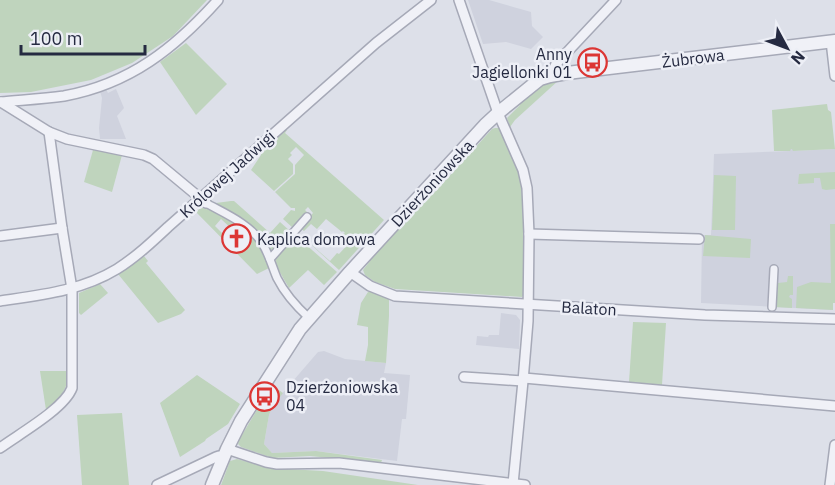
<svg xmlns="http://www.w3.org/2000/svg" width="835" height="485" font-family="'IBM Plex Sans',sans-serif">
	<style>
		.built { fill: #cfd2de }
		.green { fill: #bfd4bd }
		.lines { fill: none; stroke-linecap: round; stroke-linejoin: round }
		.pedestrian-casing { stroke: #a6a9b7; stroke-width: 10 }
		.minor-casing { stroke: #a6a9b7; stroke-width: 12 }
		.tertiary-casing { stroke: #a6a9b7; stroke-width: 15 }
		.pedestrian { stroke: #f0f1f7; stroke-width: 7 }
		.minor { stroke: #f0f1f7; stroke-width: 9 }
		.tertiary { stroke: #f0f1f7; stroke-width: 12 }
		.labels { text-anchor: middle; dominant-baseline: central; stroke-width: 5; stroke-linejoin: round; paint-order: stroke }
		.poi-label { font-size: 16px; fill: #252a41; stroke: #edeff6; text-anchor: start }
		.street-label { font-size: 16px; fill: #252a41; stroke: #edeff6 }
	</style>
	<rect width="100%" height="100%" fill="#dde0e9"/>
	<g class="built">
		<path d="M 468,0 L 489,0 L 531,12 L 532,26 L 543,37 L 531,49 L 506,42 L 483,44 Z"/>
		<path d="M 106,89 L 108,93 L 116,89 L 124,108 L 117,116 L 126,139 L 100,139 L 99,128 L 102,98 L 100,91 Z"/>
		<path d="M 790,149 L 793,149 L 793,151 L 835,149 L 835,303 L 833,303 L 833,310 L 701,303 L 702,235 L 711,235 L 714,154 L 790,151 Z"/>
		<path d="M 501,313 L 516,315 L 520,320 L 519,349 L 476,345 L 477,336 L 488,337 L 489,335 L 499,335 Z"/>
		<path d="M 324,351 L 345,359 L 386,363 L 384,373 L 410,375 L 406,419 L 402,419 L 397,461 L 316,451 L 272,453 L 264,444 L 269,415 L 277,396 L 280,396 L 318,352 Z"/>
	</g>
	<g class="green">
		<path d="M 0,0 L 207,0 L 173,36 L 132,63 L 91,80 L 31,92 L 0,93 Z"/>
		<path d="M 186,43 L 227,84 L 196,115 L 160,62 Z"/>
		<path d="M 559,80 L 515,120 L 510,127 L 507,118 L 520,105 L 518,103 L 543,84 Z"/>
		<path d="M 827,104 L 828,110 L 831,112 L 835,149 L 793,151 L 792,149 L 791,149 L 790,151 L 774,151 L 772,110 Z"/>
		<path d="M 495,128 L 500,128 L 517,165 L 521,180 L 524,231 L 524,294 L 522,297 L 395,289 L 375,282 L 365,275 L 363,270 L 370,261 L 368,259 L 432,190 L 435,192 L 492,129 Z"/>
		<path d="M 286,129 L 287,130 L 285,133 L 384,220 L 339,270 L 297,232 L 330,261 L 337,253 L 339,254 L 351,241 L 343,234 L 345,233 L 343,231 L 342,232 L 326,219 L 317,229 L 311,224 L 304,231 L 300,228 L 313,213 L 308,207 L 305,210 L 307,212 L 293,228 L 283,219 L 291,210 L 295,211 L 295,208 L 291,208 L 275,192 L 295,174 L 295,165 L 304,155 L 296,147 L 290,153 L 292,155 L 288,159 L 293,164 L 293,174 L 274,191 L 251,170 L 261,155 L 261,154 L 264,151 L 263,149 Z"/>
		<path d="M 93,150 L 122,155 L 112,192 L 84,182 Z"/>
		<path d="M 835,172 L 835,189 L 826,190 L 822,189 L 820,178 L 814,178 L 814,183 L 798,184 L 799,174 Z"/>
		<path d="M 714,175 L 736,176 L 735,230 L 712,230 Z"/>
		<path d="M 231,201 L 234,201 L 270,233 L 280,222 L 290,231 L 270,253 L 266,245 L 215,206 L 216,203 Z"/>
		<path d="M 204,205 L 240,225 L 234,231 L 221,219 L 215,226 L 237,248 L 244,240 L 238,233 L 244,228 L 261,245 L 269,268 L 257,274 L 196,212 Z"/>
		<path d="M 830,224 L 835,224 L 835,303 L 833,303 L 833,310 L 796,308 L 797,287 L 811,282 L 831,283 Z"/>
		<path d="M 295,235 L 337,272 L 324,285 L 308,270 L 289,288 C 271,256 270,263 295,235 Z"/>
		<path d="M 705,235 L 751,239 L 750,258 L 703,256 Z"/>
		<path d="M 144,256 L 148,261 L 146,263 L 185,310 L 181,314 L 158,323 L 118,274 Z"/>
		<path d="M 788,276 L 793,276 L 793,295 L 790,295 L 789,297 L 792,299 L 792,308 L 774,307 L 775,286 L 778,283 L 787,282 Z"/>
		<path d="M 100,284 L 108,293 L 81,315 L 79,313 L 79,293 Z"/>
		<path d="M 368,292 L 372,292 L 389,299 L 389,316 L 386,363 L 365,361 L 368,345 L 368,327 L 357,325 L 361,303 Z"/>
		<path d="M 633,322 L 666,323 L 662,385 L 629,382 Z"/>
		<path d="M 40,371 L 68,371 C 69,389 59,400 46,410 Z"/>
		<path d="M 197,375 L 240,404 L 228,424 L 206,439 L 205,441 L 180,457 L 160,403 Z"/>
		<path d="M 270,388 L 276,388 L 283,393 L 280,397 L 277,396 L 269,415 L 264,444 L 272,453 L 316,451 L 382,460 L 381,463 L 310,456 L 272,458 L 241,447 L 238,444 L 239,440 Z"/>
		<path d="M 122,413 L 129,485 L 82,485 L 77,415 Z"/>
		<path d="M 237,459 L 270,468 L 323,471 L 418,485 L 221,485 L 230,461 Z"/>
	</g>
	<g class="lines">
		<defs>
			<g id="pedestrian">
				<path d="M 206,203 C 224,213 250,224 262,243 C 269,254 272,266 277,278 C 284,292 297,307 309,318"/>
				<path d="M 270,259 L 307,217"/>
				<path d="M 772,307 L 774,269"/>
			</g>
			<g id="minor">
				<path d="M 459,0 L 498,113 L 523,170 L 527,188 L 529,234 L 528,321 L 523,381 L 513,484"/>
				<path d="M 831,41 L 835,76"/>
				<path d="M 550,76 L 556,64 L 616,0"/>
				<path d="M 0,102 C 21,100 43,99 64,96 C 130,84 175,48 218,0"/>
				<path d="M 1,102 L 49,132 L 67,139 L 144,155 L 153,159 L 206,203"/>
				<path d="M 529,234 L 699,239"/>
				<path d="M 0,236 L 62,228"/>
				<path d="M 350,272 L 370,286 L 395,296 L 705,315 L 835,319"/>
				<path d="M 0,301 C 41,295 81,291 117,269 C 136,257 152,242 168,227 L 376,43 L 431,0"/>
				<path d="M 464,377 L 523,381"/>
				<path d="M 524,378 L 835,406"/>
				<path d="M 0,448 C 19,434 64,409 72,388 L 72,289 L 62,228 L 49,132"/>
				<path d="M 227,449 L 266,462 L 277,464 L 339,463 L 525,485"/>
				<path d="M 157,485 L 216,457 L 219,456 L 223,458"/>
				<path d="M 830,485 L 835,445"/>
			</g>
			<path id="tertiary" d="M 212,485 L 227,449 L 241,421 L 300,329 L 350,272 L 485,125 L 498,113 L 540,79 L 550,76 L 567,73 L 835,41"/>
		</defs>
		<use href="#pedestrian" class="pedestrian-casing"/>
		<use href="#minor" class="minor-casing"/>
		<use href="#tertiary" class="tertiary-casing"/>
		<use href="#pedestrian" class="pedestrian"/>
		<use href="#minor" class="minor"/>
		<use href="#tertiary" class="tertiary"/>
	</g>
	<defs>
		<symbol id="bus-ring" viewBox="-11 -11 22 22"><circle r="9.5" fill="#edeff6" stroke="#dc3634" stroke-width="1.5"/><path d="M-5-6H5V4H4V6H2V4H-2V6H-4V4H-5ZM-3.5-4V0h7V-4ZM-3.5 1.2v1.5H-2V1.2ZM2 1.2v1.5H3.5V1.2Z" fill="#dc3634"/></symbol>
		<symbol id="church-ring" viewBox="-11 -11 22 22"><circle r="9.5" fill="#edeff6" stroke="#dc3634" stroke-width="1.5"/><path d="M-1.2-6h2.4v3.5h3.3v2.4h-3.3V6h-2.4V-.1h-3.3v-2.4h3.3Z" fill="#dc3634"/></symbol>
	</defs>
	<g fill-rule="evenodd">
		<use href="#bus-ring" x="576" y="46" width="33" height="33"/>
		<use href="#church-ring" x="220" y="222" width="33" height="33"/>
		<use href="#bus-ring" x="248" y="380" width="33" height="33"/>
	</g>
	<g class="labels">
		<g class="poi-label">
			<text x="572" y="54" text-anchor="end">Anny<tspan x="572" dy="18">Jagiellonki 01</tspan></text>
			<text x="257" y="239">Kaplica domowa</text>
			<text x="286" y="387">Dzierżoniowska<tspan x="286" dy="18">04</tspan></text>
		</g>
		<g class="street-label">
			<text transform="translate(693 58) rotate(-7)">Żubrowa</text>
			<text transform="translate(227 174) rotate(-42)">Królowej Jadwigi</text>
			<text transform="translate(432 183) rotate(-47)">Dzierżoniowska</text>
			<text transform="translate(589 308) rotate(3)">Balaton</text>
		</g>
	</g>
	<g transform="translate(787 48) rotate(131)" stroke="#edeff6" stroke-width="4.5" paint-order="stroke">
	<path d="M0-4.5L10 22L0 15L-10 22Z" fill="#252a41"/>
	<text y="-9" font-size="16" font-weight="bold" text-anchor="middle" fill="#252a41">N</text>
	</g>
	<path d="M21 45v9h124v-9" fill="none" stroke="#252a41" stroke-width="3"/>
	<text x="30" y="45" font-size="18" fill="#252a41" stroke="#edeff6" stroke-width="4.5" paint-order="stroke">100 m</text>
</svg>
